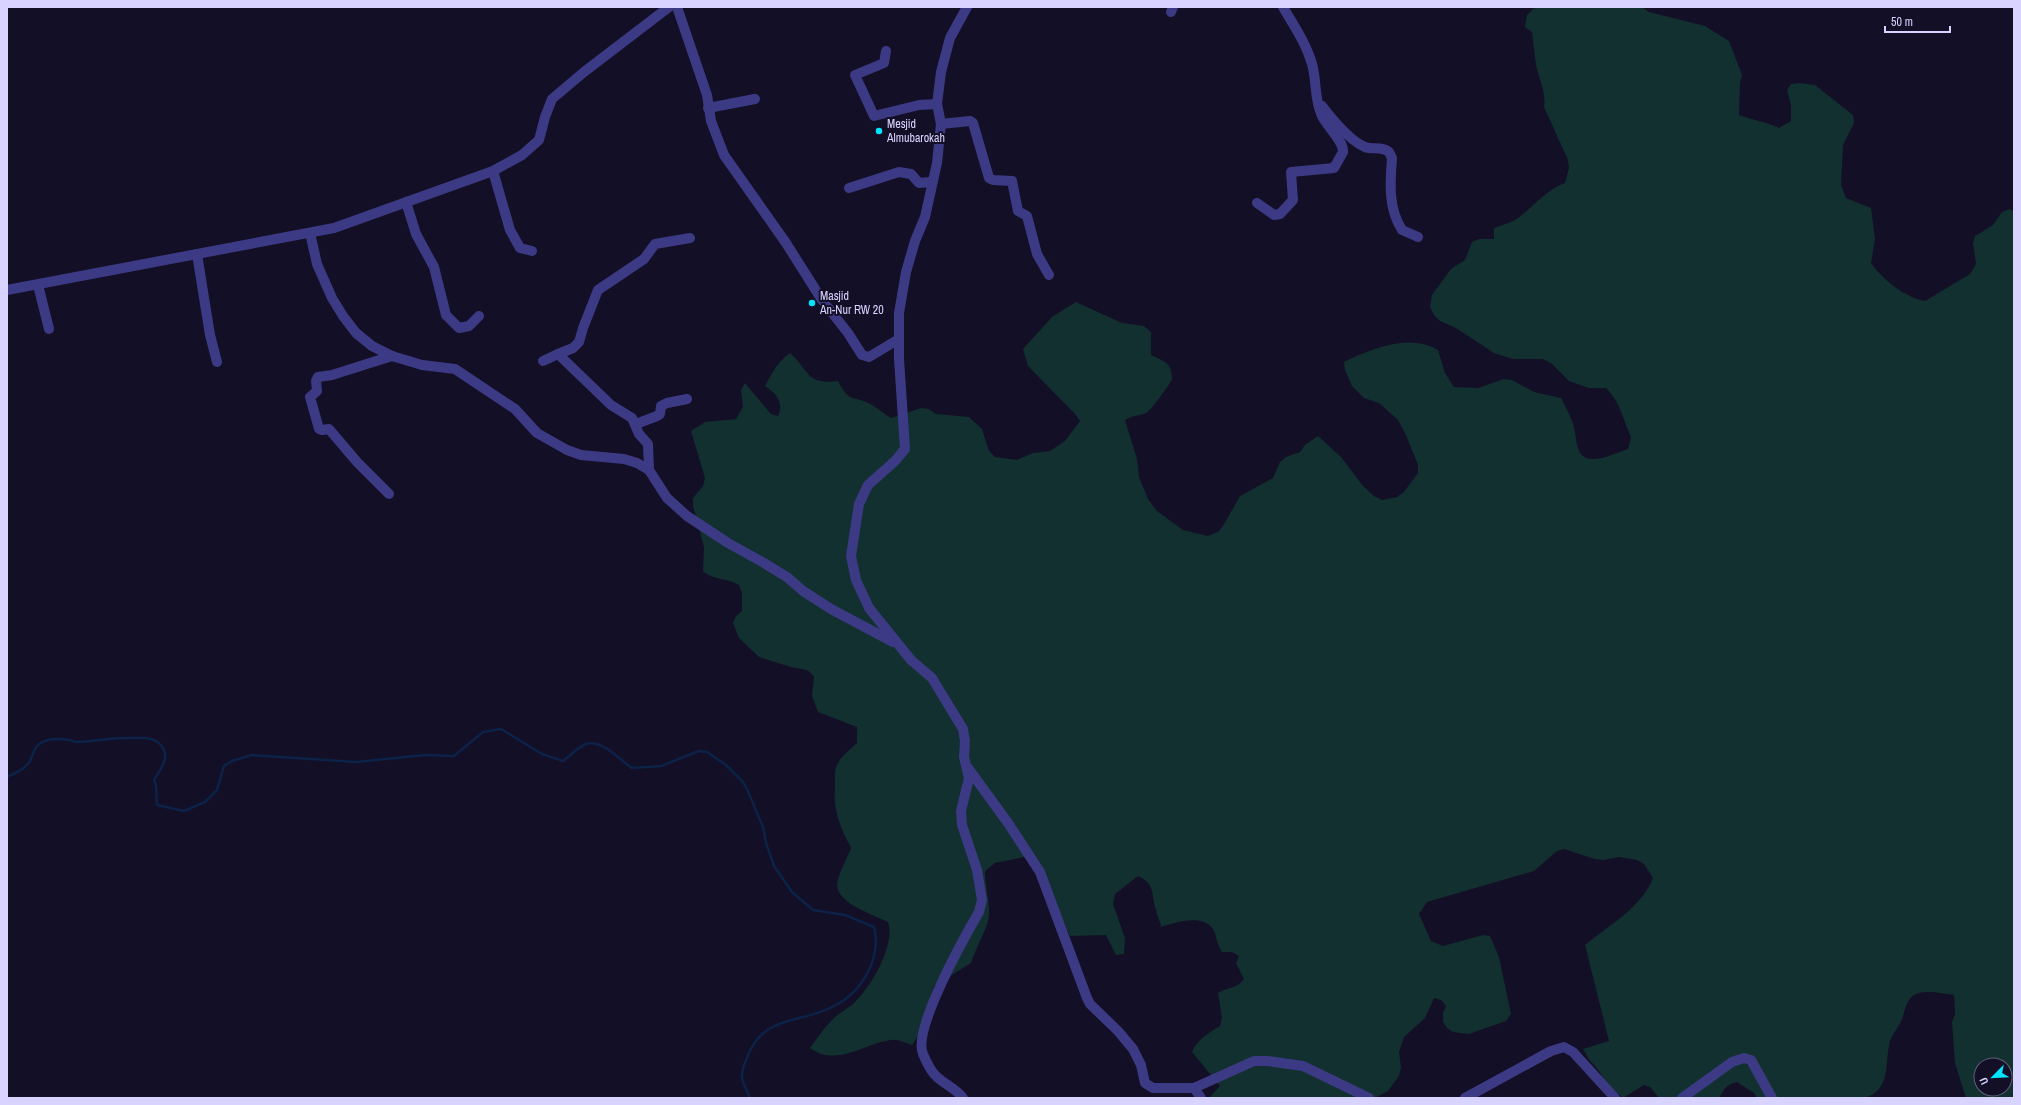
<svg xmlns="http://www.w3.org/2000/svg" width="2021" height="1105" font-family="'Archivo Narrow',sans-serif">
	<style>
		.green { fill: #12302f; fill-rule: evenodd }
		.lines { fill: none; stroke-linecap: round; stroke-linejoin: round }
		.stream { stroke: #0c2248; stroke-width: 2.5 }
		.street { stroke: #3d3a85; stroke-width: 10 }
		.poi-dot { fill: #00e5ff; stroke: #130f26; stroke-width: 1.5 }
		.labels { text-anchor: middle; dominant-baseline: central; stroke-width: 4; stroke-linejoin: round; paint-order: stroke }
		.poi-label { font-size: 12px; fill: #d9d4ff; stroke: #130f26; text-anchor: start }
	</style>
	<rect width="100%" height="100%" fill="#130f26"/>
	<path class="green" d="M 1539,7 L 1642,7 L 1649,12 L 1705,26 L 1729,41 L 1742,75 L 1740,83 L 1739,115 C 1752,120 1768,122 1779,128 L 1791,121 L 1791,105 L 1787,90 L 1791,84 L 1800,83 L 1815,85 L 1853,115 L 1854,123 L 1843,145 L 1841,185 L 1846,198 L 1871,208 L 1875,239 L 1871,263 C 1882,279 1906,298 1925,301 L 1970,274 L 1976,264 L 1973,243 L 1975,236 L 1993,225 L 2002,212 L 2009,209 L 2014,211 L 2014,1098 L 1966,1098 L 1955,1063 L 1952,1022 L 1955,1014 L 1954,995 C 1944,994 1924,989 1914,995 C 1906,1000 1905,1011 1902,1019 C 1899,1027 1893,1033 1890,1041 C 1884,1064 1892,1090 1864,1098 L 1757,1098 L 1754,1093 L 1737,1082 C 1727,1084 1724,1089 1719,1098 L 1659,1098 L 1650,1087 L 1644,1085 L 1623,1098 L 1607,1084 L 1599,1071 L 1588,1058 L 1583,1049 L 1609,1041 L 1585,945 C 1608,926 1642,907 1653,878 L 1644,864 L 1637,860 L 1619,857 L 1603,860 L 1595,859 L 1564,849 L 1557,851 L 1534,871 L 1427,902 L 1419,914 L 1431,941 L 1443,946 L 1483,935 L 1490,936 L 1499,957 L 1511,1014 L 1506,1021 L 1469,1034 L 1453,1032 L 1447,1028 L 1443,1022 L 1443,1013 L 1446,1006 L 1441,1000 L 1434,998 L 1425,1018 L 1404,1037 L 1399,1052 L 1401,1067 L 1399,1076 L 1388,1091 L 1375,1098 L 1209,1098 L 1220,1086 L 1192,1052 C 1197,1039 1209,1033 1220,1026 L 1222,1018 L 1218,993 C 1227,987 1237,989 1244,979 L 1236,963 L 1239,956 L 1232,952 L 1222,952 C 1217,945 1217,937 1213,929 C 1202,913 1175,923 1160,927 L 1161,925 C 1159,920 1157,915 1156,910 C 1151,895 1156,884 1138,876 L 1115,894 L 1113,904 L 1125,938 L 1124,954 L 1116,955 L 1106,935 L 1070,936 L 1034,855 L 995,863 L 985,871 C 985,886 990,902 989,916 C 988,927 975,950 971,963 L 934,986 L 920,1033 L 912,1045 C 906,1043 897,1039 891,1040 C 864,1043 837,1068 810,1048 C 817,1039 823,1029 831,1021 C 837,1014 846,1010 853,1004 C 870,989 896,945 888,922 C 874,915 836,903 837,884 C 838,875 847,858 851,848 C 839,824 833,811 835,784 C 835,777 834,769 838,763 C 842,755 851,749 857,743 L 857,727 L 818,712 L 812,696 L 814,676 L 807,670 L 791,667 L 759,657 L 739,638 L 733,623 L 736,616 L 742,611 L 742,593 L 739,585 C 729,579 708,578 703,571 L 704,547 L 693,506 L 693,498 L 703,486 L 705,478 L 691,431 L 705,422 L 736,419 L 743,407 L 741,390 L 745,383 L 771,414 L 778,416 C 784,403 777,394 765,386 C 772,373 778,361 790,353 C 810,371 806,385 838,381 C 850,404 851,394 870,404 C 877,407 884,414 891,418 L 921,408 L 929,409 L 936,414 L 969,417 L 982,429 L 989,451 L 995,457 L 1017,460 L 1033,453 L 1050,451 L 1065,441 L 1080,421 L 1076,415 L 1028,366 L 1023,349 L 1052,317 L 1076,302 L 1122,323 L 1144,326 L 1151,332 L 1151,355 C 1165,362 1172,362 1172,380 C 1167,387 1152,410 1146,413 C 1139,416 1132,415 1125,420 L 1137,459 L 1139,477 L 1148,499 L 1157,511 L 1183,530 L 1208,536 L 1218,532 L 1223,526 L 1240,496 L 1273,478 L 1280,462 L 1286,457 L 1300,452 L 1305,445 L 1318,436 L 1341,457 L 1363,486 L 1374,496 L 1382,500 L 1397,497 L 1404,492 L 1418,473 L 1418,465 L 1405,433 L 1398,420 L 1379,403 L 1364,398 L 1352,386 L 1345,370 L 1344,362 C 1372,348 1410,333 1438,350 L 1445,373 L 1454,387 L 1478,388 L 1504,379 L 1512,380 L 1534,392 L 1561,398 C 1566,407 1571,417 1574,427 C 1577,438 1575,459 1592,459 C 1601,460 1619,452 1628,449 L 1631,437 C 1623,420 1620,401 1606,388 L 1589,388 L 1569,381 L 1551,363 L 1543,359 L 1513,359 L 1494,353 L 1456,328 L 1440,321 L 1434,315 L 1430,307 L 1432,295 L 1451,269 L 1465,260 L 1472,242 L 1479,239 L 1494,239 L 1494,228 C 1502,225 1511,223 1518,218 C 1534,206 1546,190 1565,183 L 1569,168 L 1568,160 L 1544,107 C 1547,91 1536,74 1535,57 C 1534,49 1533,41 1532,32 L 1525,27 L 1527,15 L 1533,9 ZM 1981,1065 L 2005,1065 L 2005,1089 L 1981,1089 Z"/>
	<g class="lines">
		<path class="stream" d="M 7,777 C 15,773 24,770 30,761 C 33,756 33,749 38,745 C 47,737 66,738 76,742 C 96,741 134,735 151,739 C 159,741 166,749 165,757 C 165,765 158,773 154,780 L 156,785 L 157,805 L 184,811 L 205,802 L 217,790 L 224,766 L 232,761 L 252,755 L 356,762 L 425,755 L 454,756 L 483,732 L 501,729 L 542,754 L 563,761 C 570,756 578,747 586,744 C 602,739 620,760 632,768 L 661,766 L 699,751 L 707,752 L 726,765 L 743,782 L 747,789 L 763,827 L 766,843 L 774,866 L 792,892 L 813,910 L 845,915 L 874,927 C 882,958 862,992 834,1006 C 801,1024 765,1014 748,1055 C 739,1077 740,1077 750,1098"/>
		<g class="street">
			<path d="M 677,7 L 707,95 L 711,121 L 724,155 L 786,243 L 822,300 L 848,333 L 862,355 L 869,357 L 899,339"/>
			<path d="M 1171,12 L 1173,7"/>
			<path d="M 886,51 L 884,63 L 855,75 L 874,116 L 919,105 L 937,104"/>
			<path d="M 1322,106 C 1332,119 1350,141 1365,147 C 1373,150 1382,146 1389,152 L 1392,158 C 1390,183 1388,208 1402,230 L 1418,237"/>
			<path d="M 708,108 L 755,99"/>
			<path d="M 941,124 L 970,121 L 973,123 L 989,178 L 993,180 L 1012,181 L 1018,211 L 1027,216 L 1037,254 L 1049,275"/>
			<path d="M 493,171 L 510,230 L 520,248 L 532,251"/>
			<path d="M 849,188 L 899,172 L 911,174 L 919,183 L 931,182"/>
			<path d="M 406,202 L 416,234 L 434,267 L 446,315 L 459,328 L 469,326 L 479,316"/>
			<path d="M 1257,203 L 1274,215 L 1280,214 L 1293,200 L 1291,172 L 1334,168 L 1343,152 C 1344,141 1327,127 1322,116 C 1314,100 1317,81 1312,64 C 1306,43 1294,26 1283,7"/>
			<path d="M 310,233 L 317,264 L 332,298 L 343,316 L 356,333 L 372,346 L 392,356 L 422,365 L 455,369 L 515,409 L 537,433 L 567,450 L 581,455 L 624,459 L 637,463 L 649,470 L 667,498 L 687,516 L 728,543 L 764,563 L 787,577 L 803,591 L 831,609 L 893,642"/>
			<path d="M 197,254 L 210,335 L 217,362"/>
			<path d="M 38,285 L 49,329"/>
			<path d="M 7,290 L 334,228 L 493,171 L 522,155 L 539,140 L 545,117 L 552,99 L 584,72 L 669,7"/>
			<path d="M 543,361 L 558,354"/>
			<path d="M 636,424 L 657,416 L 660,414 L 661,406 L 667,403 L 687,399"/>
			<path d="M 649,470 L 648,444 L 639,434 L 632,418 L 611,405 L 558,354 L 573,348 L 579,342 L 583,328 L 598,290 L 644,259 L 655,244 L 690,238"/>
			<path d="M 389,494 L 357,462 L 329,429 L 322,430 L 319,429 L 310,397 L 317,391 L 316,381 L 318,377 L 332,375 L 392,356"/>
			<path d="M 968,768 L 1008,823 L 1040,872 L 1087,998 L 1090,1004 L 1118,1031 L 1133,1049 L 1141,1065 L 1145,1083 L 1153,1088 L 1194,1088 L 1254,1061 L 1267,1061 L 1303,1066 L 1369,1098"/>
			<path d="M 1194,1088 L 1201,1098"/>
			<path d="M 963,1098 C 956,1089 946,1085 937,1077 C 931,1072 926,1061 923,1054 C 912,1030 965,936 979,912 L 982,900 L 977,870 L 962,825 L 961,811 L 969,778 L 964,757 L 965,741 L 963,729 L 932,678 L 911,660 L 869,608 L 856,580 L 851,556 L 859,504 L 868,485 L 895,461 L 905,449 L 899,359 L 899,313 L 906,272 L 915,241 L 925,217 L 937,163 L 941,124 L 937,104 L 941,72 L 950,38 L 967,7"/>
			<path d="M 1465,1098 L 1551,1051 L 1564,1047 L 1573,1052 L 1615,1098"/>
			<path d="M 1682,1098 L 1732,1062 L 1744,1058 L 1751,1060 L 1772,1098"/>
		</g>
	</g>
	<g class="poi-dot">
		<circle cx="879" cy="131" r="4"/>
		<circle cx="812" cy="303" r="4"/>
	</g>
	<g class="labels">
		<g class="poi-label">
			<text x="887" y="124">Mesjid<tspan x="887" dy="14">Almubarokah</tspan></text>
			<text x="820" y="296">Masjid<tspan x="820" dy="14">An-Nur RW 20</tspan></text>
		</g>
	</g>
	<rect width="2021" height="1105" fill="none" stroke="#d9d4ff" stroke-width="16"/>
	<g transform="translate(1993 1077) rotate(246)"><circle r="19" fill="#130f26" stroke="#625e7d"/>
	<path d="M0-3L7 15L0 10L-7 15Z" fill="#00e5ff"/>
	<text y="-6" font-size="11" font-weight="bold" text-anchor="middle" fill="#d9d4ff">U</text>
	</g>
	<path d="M1885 26v6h65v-6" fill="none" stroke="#d9d4ff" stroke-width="2"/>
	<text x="1891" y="26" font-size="12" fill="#d9d4ff" stroke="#130f26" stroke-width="3" paint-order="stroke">50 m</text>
</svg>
